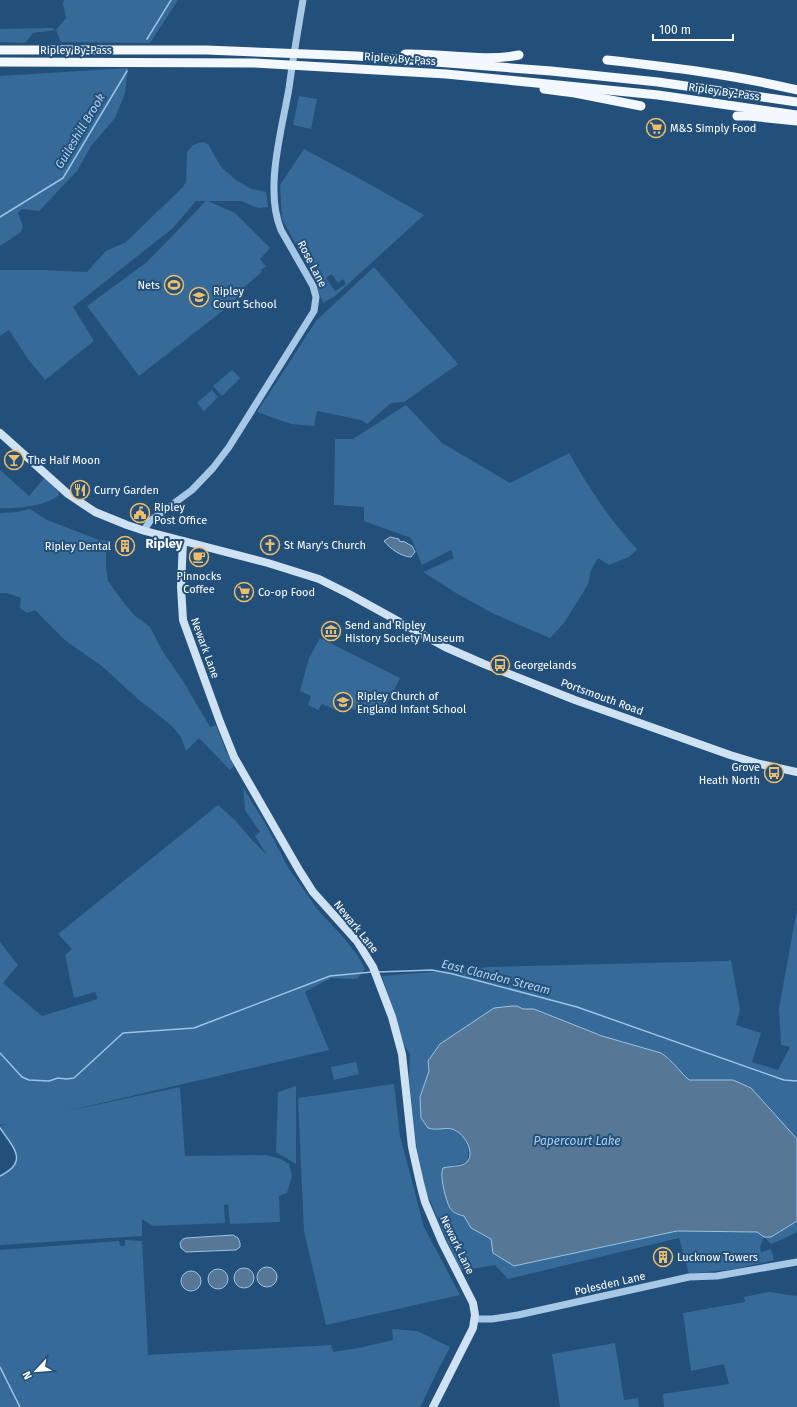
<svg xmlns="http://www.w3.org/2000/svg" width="797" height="1407" font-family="'Fira Sans',sans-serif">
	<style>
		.green { fill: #366a98; fill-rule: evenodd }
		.water { fill: #567796; stroke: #9ac3e6 }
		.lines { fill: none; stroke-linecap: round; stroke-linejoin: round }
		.stream { stroke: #9ac3e6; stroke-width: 1.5 }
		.tertiary { stroke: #a6c7e5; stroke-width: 7 }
		.secondary { stroke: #cfe2f4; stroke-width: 8 }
		.trunk { stroke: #f2f8fe; stroke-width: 9 }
		.labels { text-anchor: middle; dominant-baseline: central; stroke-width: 4; stroke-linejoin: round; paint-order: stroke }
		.street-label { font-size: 11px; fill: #fff; stroke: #23507a }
		.poi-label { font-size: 11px; fill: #fff; stroke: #23507a; text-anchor: start }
		.water-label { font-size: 12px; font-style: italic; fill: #b1d1ed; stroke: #23507a }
		.quarter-label { font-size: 13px; font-weight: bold; fill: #fff; stroke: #23507a }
	</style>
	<rect width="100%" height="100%" fill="#23507a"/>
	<g class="green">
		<path d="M 64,0 L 178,0 L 150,43 L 61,42 L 56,30 L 33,33 L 25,43 L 0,42 L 0,29 L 52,28 L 56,30 L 66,18 L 63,3 Z"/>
		<path d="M 128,68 L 125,93 L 115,118 L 91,146 L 77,171 L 39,211 L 22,209 L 18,213 L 23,226 L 21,232 L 0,246 L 0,76 Z"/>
		<path d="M 299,96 L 317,99 L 311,129 L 293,125 Z"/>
		<path d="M 202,142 L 208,144 L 221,167 L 236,180 L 251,189 L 266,192 L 268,207 L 258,208 L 241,201 L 208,201 L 235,213 L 270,248 L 260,259 L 266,266 L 261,270 L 262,272 L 242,289 L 234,302 L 139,376 L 87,306 L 147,262 L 206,201 L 196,201 L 173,228 L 73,307 L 94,341 L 45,380 L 28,359 L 9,330 L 0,336 L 0,270 L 42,270 L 87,272 L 106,251 L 126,242 L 183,187 L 186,182 L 187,152 L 193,145 Z"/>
		<path d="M 304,149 L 373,186 L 424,215 L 335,296 L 323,303 L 309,268 L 282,219 L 280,185 ZM 332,274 L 338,283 L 343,279 L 346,284 L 335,291 L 326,278 Z"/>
		<path d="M 374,267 L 458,364 L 404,402 L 391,403 L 367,424 L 361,420 L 317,411 L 314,426 L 291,424 L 257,412 L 316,321 Z"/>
		<path d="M 232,370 L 240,378 L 222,396 L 213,386 Z"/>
		<path d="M 212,390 L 218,397 L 204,411 L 197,403 Z"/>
		<path d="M 406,405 L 442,443 L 510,483 L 569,453 C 589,488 609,519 637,549 L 629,557 L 609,565 L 598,558 L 591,570 L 588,584 L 579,599 L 564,623 L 550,638 L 494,614 L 456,593 L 423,572 L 454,558 L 451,550 L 422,565 L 411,538 L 364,521 L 364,507 L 334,505 L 335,439 L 353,439 Z"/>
		<path d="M 0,470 L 29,496 L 44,478 L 59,492 L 59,495 C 46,506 17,509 0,508 Z"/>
		<path d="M 30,509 L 47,520 L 99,540 L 110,541 L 110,543 L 106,548 L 106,568 L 108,581 L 121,599 L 134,615 L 150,627 L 163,652 L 183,681 L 210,727 L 216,725 L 226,751 L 234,766 L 230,770 L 199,738 L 186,751 L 181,737 L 172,726 L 138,699 L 103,667 L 66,641 L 35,610 L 27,613 L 20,608 L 21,598 L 7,593 L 0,593 L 0,513 L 17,512 Z"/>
		<path d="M 320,638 L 400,678 L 383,712 L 360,702 L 355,710 L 341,704 L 337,711 L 322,704 L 318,710 L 308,705 L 311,696 L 300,691 L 309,658 Z"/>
		<path d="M 243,787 L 267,827 L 289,869 L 318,910 L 344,938 L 358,956 L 365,969 L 357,979 L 331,978 L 305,992 L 329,1050 L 67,1111 L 180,1087 L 185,1156 L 266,1155 L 281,1159 L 289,1164 L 292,1176 L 287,1193 L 279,1196 L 280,1222 L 230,1224 L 228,1204 L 224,1205 L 225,1223 L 153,1226 L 142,1219 L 142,1236 L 0,1245 L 0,1175 C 5,1171 13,1168 16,1163 C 24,1152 0,1137 0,1126 L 8,1124 L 0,1125 L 0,942 L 18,965 L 3,983 L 42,1016 L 98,999 L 95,992 L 74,998 L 65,955 L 72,949 L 58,934 L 218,805 L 235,820 L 251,839 L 267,855 L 255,836 L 260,832 L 245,810 Z"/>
		<path d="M 797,909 L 797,1139 L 689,1080 C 679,1071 672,1060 661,1053 L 602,1036 L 534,1009 L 523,1009 L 517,1006 L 428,1061 L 429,1071 L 420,1097 L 452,1129 L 463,1135 L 469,1147 L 467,1162 L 443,1168 L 456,1214 L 464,1216 L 471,1228 L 491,1239 L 514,1266 L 677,1231 L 757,1232 L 764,1237 L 771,1237 L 797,1221 L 797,1232 L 783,1239 L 771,1244 L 764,1237 L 760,1247 L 761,1252 L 771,1249 L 774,1260 L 735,1269 L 689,1274 L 679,1238 L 508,1279 L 495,1265 L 460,1271 L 424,1187 L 416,1143 L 409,1078 L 410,1054 L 403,1044 L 382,976 L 490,967 L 727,961 L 731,960 L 740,1010 L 736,1025 L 761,1033 L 752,1062 L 778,1070 L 790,1047 L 781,1045 L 779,1008 Z"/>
		<path d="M 356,1062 L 359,1074 L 334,1080 L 331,1067 Z"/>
		<path d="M 394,1084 L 400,1136 L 424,1227 L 460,1295 L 326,1325 L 304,1231 L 298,1098 Z"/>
		<path d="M 296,1086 L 296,1164 L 276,1152 L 278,1092 Z"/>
		<path d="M 125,1240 L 142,1241 L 148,1354 L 147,1355 L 331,1345 L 333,1352 L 359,1348 L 393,1340 L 392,1329 L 417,1331 L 450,1347 L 440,1366 L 420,1407 L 0,1407 L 0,1250 L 119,1241 L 120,1246 L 125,1246 Z"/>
		<path d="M 769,1292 L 797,1296 L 797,1407 L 664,1407 L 663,1394 L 729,1384 L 724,1364 L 691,1371 L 683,1313 L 745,1302 L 744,1297 Z"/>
		<path d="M 615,1343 L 624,1400 L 638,1398 L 639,1407 L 560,1407 L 552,1354 Z"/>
	</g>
	<g class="water">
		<path d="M 390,537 L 399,539 L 399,541 L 403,542 L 403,541 L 412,546 L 415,552 L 411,557 C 402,557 389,548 384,541 Z"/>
		<path d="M 512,1006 L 517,1006 L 523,1009 L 534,1009 L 602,1036 L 661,1053 C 672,1060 679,1071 689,1080 L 733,1080 L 751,1088 L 797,1139 L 797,1221 L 771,1237 L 764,1237 L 757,1232 L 677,1231 L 514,1266 L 493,1253 L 491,1239 L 471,1228 L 464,1216 C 459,1215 453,1213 450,1208 C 446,1201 439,1175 443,1168 C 450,1166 462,1167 467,1162 C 476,1151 463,1132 452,1129 C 445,1127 437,1131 428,1128 L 421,1118 L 420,1097 L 429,1071 L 428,1061 L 440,1044 L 494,1008 Z"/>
		<path d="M 233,1235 L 238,1238 L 240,1243 L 240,1247 L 236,1250 L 186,1252 L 181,1248 L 180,1243 L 183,1239 L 186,1238 Z"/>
		<circle cx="267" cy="1277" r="10"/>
		<circle cx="244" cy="1278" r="10"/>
		<circle cx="218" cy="1279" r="10"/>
		<circle cx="191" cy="1281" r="10"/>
	</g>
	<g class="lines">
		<g class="stream">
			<path d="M 147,39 L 171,0"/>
			<path d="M 0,217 L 63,178 L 127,71"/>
			<path d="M 378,972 L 432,970 L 453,974 L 577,1007 L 784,1080 L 797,1081"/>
			<path d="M 0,1053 L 22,1077 L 29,1080 L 49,1081 L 58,1078 L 66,1079 L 74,1078 L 123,1033 L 194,1028 L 330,976 L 372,972"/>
			<path d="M 0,1128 C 14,1148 29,1162 0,1176"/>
			<path d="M 0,1367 L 20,1407"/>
		</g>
		<g class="tertiary">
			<path d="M 145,531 L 146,527 L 150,521 L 192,490 L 213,468 L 229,447 L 314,311 L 316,297 L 313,286 L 281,230 C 264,189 282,130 289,88 C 293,59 298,29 303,0"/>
			<path d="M 475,1319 L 492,1319 L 518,1315 L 689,1277 L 717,1276 L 797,1262"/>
		</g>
		<g class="secondary">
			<path d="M 0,433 L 68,494 L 95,512 L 127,525 L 145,531 L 268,563 L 319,579 L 349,594 L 445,647 L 484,664 L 575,700 L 730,755 L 760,764 L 797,772"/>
			<path d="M 183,541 L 181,587 L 183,620 L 220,722 L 234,757 L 299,870 L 313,892 L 357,941 L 373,967 L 392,1017 L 402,1054 L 412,1147 L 420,1183 L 425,1202 L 442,1242 L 473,1303 L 475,1315 L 473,1328 L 433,1407"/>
		</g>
		<g class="trunk">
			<path d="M 0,50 L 206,50 L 357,56 L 551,71 L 658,82 L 797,102"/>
			<path d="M 405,54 C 441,53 484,62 519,55"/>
			<path d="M 607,60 C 671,67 735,75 797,90"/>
			<path d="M 0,62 L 254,63 L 446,74 L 658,95 L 797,115"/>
			<path d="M 544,89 L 575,93 L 641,106"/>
			<path d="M 737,116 L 749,116 L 797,121"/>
		</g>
	</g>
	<defs>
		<symbol id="supermarket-ring" viewBox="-11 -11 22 22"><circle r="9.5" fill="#23507a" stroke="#efbd69" stroke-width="1.5"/><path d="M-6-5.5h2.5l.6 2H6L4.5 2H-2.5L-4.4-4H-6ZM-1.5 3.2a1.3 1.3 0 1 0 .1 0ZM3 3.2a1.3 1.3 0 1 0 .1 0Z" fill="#efbd69"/></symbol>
		<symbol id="stadium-ring" viewBox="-11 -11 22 22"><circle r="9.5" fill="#23507a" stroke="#efbd69" stroke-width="1.5"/><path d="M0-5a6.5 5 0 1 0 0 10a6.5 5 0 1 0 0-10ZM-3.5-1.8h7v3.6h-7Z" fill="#efbd69"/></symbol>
		<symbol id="school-ring" viewBox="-11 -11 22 22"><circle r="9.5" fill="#23507a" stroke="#efbd69" stroke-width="1.5"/><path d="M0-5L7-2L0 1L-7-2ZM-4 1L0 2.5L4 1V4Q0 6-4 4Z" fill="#efbd69"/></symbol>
		<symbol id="bar-ring" viewBox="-11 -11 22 22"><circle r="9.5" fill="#23507a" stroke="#efbd69" stroke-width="1.5"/><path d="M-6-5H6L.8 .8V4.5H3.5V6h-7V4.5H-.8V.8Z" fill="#efbd69"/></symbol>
		<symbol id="restaurant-ring" viewBox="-11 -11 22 22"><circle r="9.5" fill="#23507a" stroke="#efbd69" stroke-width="1.5"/><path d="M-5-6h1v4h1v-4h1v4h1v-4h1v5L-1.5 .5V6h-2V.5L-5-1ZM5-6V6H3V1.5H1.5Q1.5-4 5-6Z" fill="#efbd69"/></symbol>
		<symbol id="civic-ring" viewBox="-11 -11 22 22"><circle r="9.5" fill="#23507a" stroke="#efbd69" stroke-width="1.5"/><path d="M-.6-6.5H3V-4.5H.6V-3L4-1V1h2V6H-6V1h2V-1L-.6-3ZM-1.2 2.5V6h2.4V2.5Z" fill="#efbd69"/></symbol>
		<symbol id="church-ring" viewBox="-11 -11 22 22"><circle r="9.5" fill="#23507a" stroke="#efbd69" stroke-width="1.5"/><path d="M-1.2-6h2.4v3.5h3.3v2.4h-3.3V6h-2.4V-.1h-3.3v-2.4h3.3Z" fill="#efbd69"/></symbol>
		<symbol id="building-ring" viewBox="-11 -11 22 22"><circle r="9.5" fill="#23507a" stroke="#efbd69" stroke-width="1.5"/><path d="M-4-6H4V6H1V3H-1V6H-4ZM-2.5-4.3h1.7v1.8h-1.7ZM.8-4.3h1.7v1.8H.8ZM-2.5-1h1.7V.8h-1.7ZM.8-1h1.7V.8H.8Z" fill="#efbd69"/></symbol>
		<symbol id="cafe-ring" viewBox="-11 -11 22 22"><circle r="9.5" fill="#23507a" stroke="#efbd69" stroke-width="1.5"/><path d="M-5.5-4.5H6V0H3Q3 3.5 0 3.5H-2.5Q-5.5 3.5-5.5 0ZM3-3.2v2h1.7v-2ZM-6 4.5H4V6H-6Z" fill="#efbd69"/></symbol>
		<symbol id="museum-ring" viewBox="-11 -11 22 22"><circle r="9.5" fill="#23507a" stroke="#efbd69" stroke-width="1.5"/><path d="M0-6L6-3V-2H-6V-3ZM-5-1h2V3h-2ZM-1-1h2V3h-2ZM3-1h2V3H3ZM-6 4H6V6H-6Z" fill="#efbd69"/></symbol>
		<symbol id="bus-ring" viewBox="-11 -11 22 22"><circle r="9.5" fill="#23507a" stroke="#efbd69" stroke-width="1.5"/><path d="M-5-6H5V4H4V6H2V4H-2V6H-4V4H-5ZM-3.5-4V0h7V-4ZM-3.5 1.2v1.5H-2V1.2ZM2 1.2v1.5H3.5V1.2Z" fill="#efbd69"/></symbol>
	</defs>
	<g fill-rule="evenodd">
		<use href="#supermarket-ring" x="645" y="117" width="22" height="22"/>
		<use href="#stadium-ring" x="163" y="274" width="22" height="22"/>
		<use href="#school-ring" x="188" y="286" width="22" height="22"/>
		<use href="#bar-ring" x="3" y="449" width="22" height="22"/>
		<use href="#restaurant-ring" x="69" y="479" width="22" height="22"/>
		<use href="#civic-ring" x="129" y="502" width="22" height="22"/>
		<use href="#church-ring" x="259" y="534" width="22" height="22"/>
		<use href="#building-ring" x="114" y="535" width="22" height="22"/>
		<use href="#cafe-ring" x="188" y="546" width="22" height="22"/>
		<use href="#supermarket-ring" x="233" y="581" width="22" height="22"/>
		<use href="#museum-ring" x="320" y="620" width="22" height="22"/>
		<use href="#bus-ring" x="489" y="654" width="22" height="22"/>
		<use href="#school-ring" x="332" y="691" width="22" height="22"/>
		<use href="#bus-ring" x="763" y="762" width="22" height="22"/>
		<use href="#building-ring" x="652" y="1246" width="22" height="22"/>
	</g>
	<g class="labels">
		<g class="street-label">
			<text x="76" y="50">Ripley By-Pass</text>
			<text transform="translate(400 59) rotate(4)">Ripley By-Pass</text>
			<text transform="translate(724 92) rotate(8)">Ripley By-Pass</text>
			<text transform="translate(312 264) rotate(63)">Rose Lane</text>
			<text transform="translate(205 648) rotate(70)">Newark Lane</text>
			<text transform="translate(602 697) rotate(20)">Portsmouth Road</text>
			<text transform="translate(356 927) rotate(51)">Newark Lane</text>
			<text transform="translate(457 1245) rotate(64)">Newark Lane</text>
			<text transform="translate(610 1284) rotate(-13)">Polesden Lane</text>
		</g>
		<g class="poi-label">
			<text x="670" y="128">M&amp;S Simply Food</text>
			<text x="160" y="285" text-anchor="end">Nets</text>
			<text x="213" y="291">Ripley<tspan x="213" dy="13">Court School</tspan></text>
			<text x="28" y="460">The Half Moon</text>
			<text x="94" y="490">Curry Garden</text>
			<text x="154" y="507">Ripley<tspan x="154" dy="13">Post Office</tspan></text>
			<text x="284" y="545">St Mary's Church</text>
			<text x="111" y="546" text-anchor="end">Ripley Dental</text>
			<text x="199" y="576" text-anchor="middle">Pinnocks<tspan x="199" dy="13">Coffee</tspan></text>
			<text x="258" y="592">Co-op Food</text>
			<text x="345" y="625">Send and Ripley<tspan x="345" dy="13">History Society Museum</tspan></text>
			<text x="514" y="665">Georgelands</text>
			<text x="357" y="696">Ripley Church of<tspan x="357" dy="13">England Infant School</tspan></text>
			<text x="760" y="767" text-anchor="end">Grove<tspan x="760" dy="13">Heath North</tspan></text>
			<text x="677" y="1257">Lucknow Towers</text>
		</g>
		<g class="water-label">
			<text transform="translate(80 131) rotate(-59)">Guileshill Brook</text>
			<text transform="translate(496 977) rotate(14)">East Clandon Stream</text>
			<text x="577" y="1141">Papercourt Lake</text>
		</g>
		<g class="quarter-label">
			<text x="164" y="543">Ripley</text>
		</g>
	</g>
	<g transform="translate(36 1371) rotate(244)" stroke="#23507a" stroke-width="3" paint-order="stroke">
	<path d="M0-3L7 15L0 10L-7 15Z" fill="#ffffff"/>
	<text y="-6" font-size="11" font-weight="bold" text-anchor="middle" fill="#ffffff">N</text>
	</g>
	<path d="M653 34v6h80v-6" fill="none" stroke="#ffffff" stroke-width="2"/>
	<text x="659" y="34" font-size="12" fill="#ffffff" stroke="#23507a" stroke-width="3" paint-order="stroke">100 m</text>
</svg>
